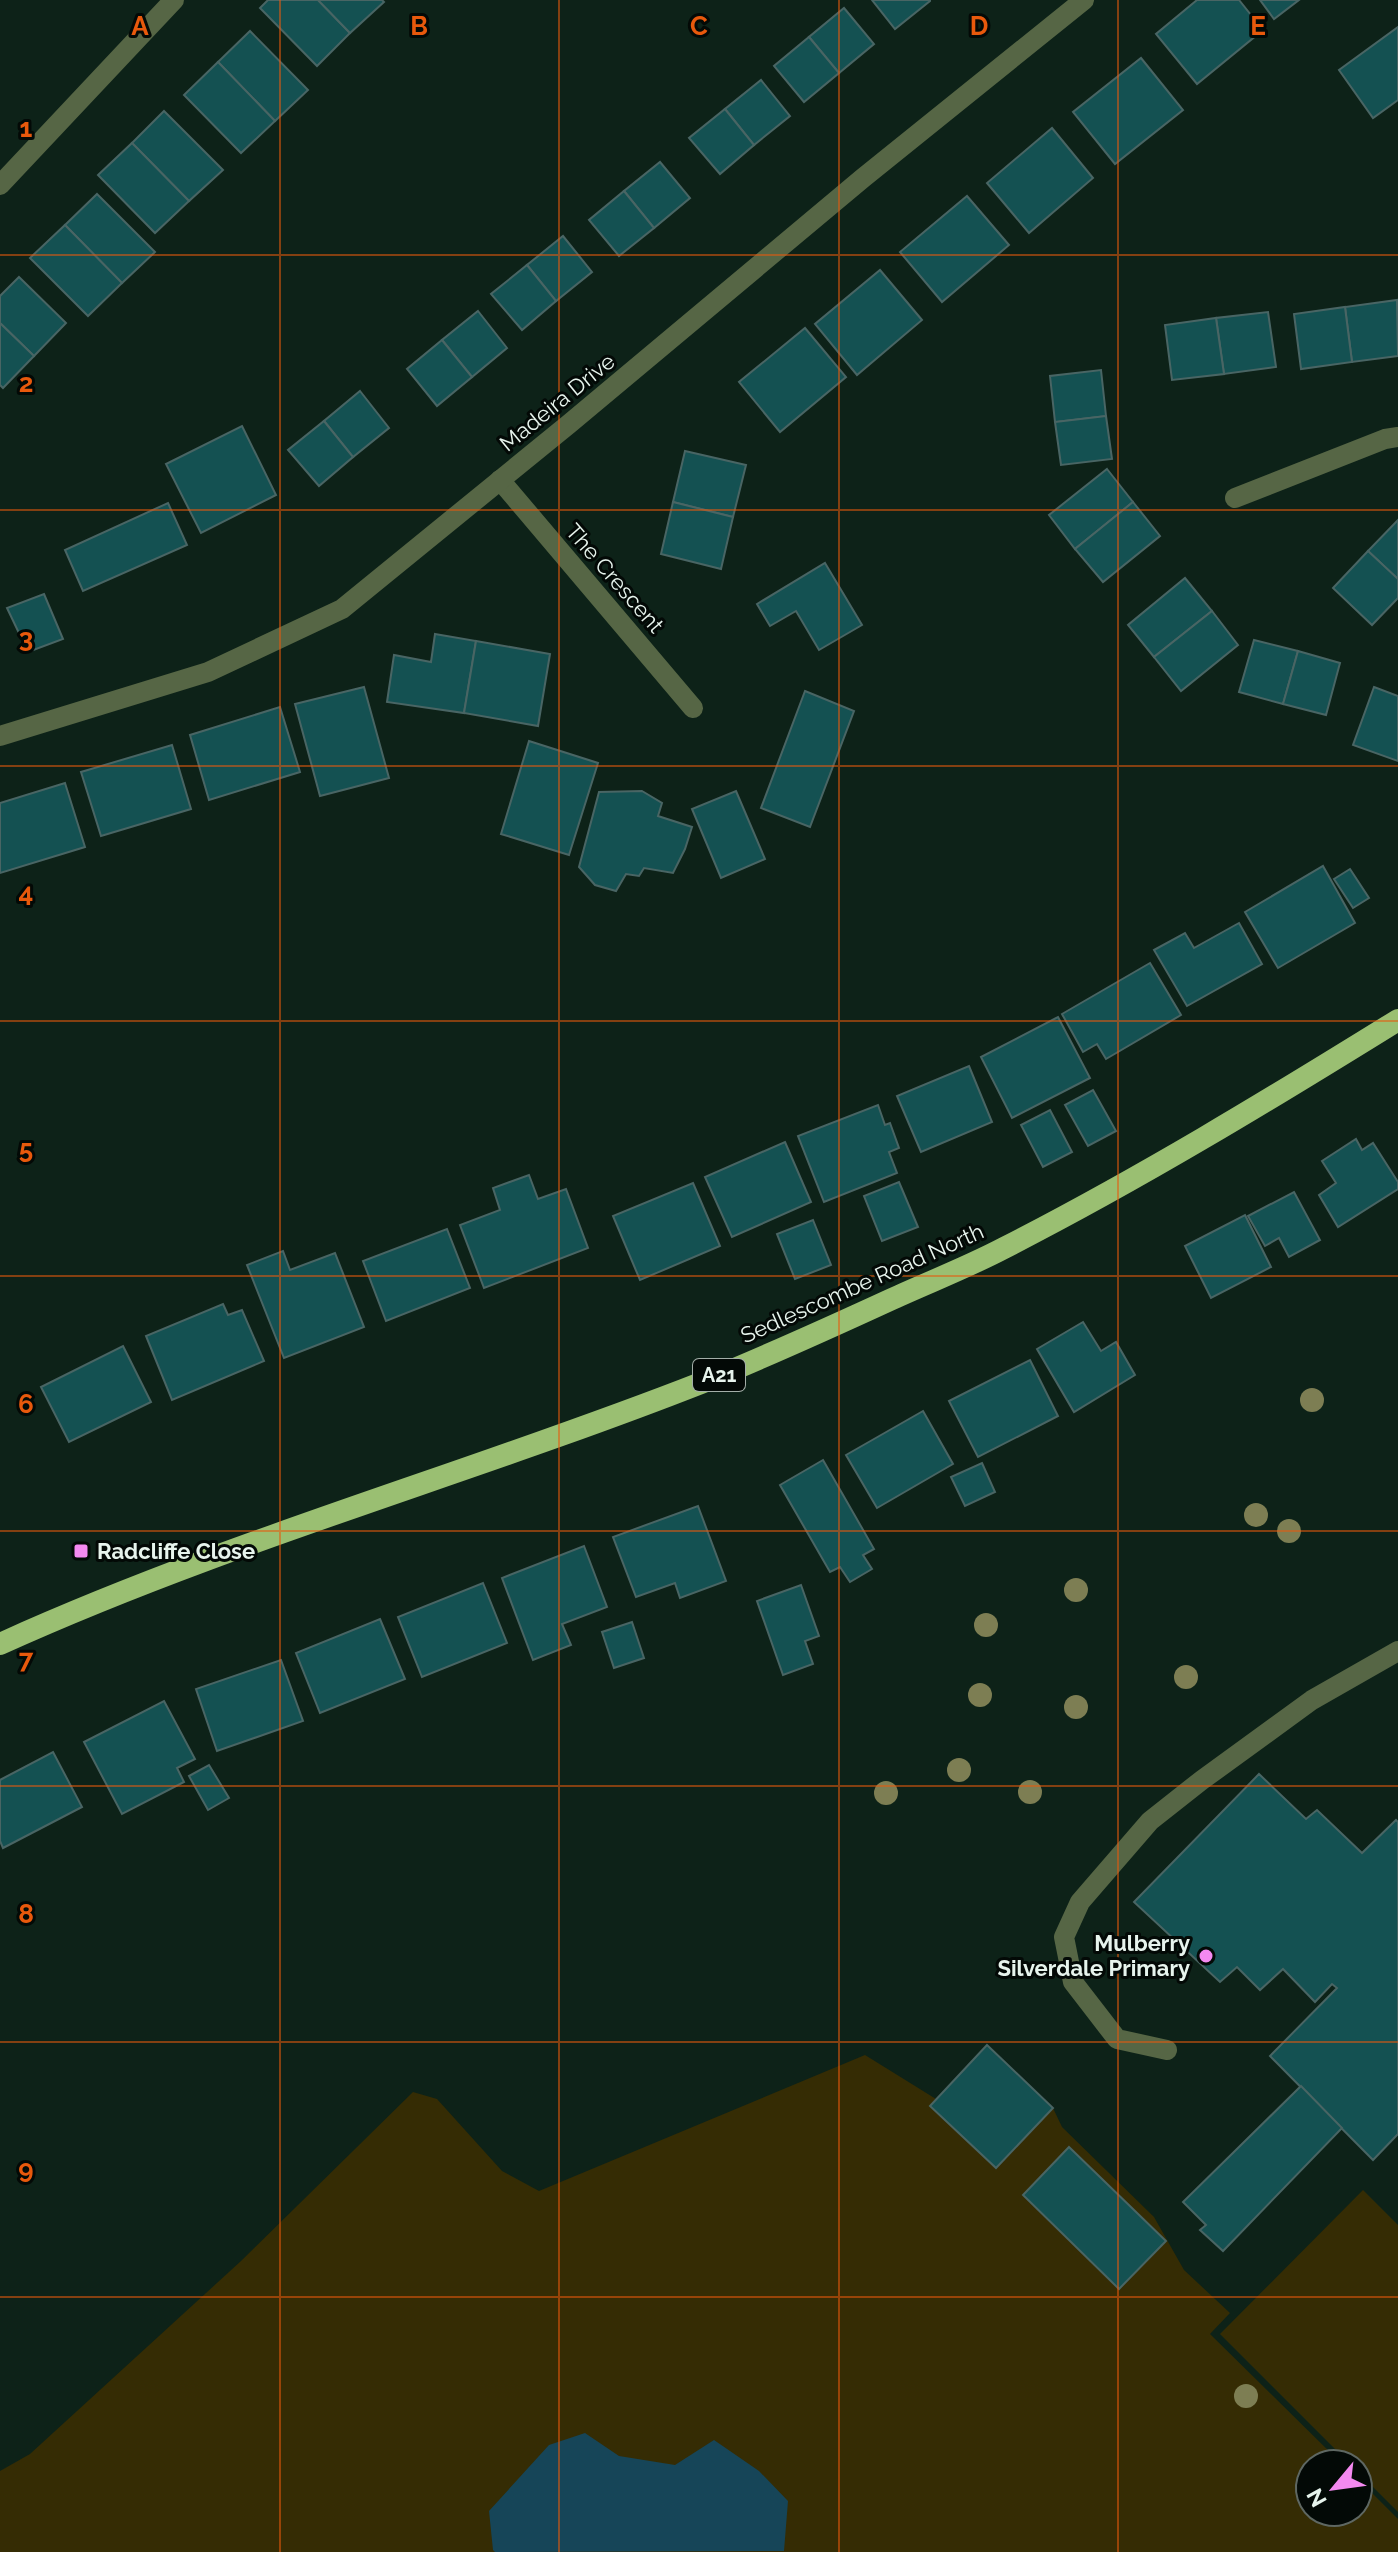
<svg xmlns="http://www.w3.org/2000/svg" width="1398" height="2552" font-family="Raleway,sans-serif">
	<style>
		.green { fill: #352c04 }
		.water { fill: #164558 }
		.building { fill: #145152; stroke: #496564; stroke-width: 2 }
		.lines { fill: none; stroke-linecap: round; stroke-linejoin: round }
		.service { stroke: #566645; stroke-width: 20 }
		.minor { stroke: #566645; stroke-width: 20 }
		.trunk { stroke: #9abf72; stroke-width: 22 }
		.tree { fill: #7d7e53 }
		.grid { fill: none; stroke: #e8590c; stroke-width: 2; stroke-opacity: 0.55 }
		.poi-dot { fill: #f489f0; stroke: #030906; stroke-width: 3 }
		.labels { text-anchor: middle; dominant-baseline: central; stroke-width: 6; stroke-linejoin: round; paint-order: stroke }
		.shield { fill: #030906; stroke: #a3aea8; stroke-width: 2 }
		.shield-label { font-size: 20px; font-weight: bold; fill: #e7f4ed }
		.street-label { font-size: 22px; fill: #e7f4ed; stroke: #030906 }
		.poi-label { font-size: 22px; font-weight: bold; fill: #e7f4ed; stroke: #030906; text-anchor: start }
		.grid-label { font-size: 26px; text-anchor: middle; font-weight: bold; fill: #e8590c; stroke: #030906; stroke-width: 6; stroke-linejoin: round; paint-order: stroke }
	</style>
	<rect width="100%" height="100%" fill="#0d2218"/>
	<g class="green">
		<path d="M 865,2055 L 936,2099 L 930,2106 L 996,2168 L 1053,2108 L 1062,2127 L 1154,2217 L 1184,2270 L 1230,2313 L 1210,2334 L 1342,2464 L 1310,2464 L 1310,2512 L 1358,2512 L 1358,2479 L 1398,2519 L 1398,2552 L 0,2552 L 0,2471 L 30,2454 L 241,2261 L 413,2092 L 437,2099 L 502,2171 L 539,2191 Z"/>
		<path d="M 1363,2190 L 1398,2225 L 1398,2512 L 1358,2472 L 1358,2464 L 1350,2464 L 1220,2334 Z"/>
	</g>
	<path class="water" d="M 585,2433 L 619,2456 L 675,2465 L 714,2440 L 759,2471 L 788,2501 L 784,2551 L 495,2552 L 493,2550 L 489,2511 L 549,2445 Z"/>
	<g class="building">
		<path d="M 268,0 L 318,0 L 350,33 L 317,66 L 260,8 Z"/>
		<path d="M 318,0 L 382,0 L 384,2 L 350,33 Z"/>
		<path d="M 872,0 L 930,0 L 930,1 L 895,29 Z"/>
		<path d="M 1197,0 L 1239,0 L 1263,30 L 1197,84 L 1156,34 Z"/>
		<path d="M 1260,0 L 1299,0 L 1274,19 Z"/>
		<path d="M 844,8 L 874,44 L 839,73 L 809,37 Z"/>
		<path d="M 1398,27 L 1398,100 L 1373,118 L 1339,70 Z"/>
		<path d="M 250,31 L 308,90 L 275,121 L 218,62 Z"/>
		<path d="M 809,37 L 839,73 L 804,102 L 774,66 Z"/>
		<path d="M 1141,58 L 1183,110 L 1115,164 L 1073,112 Z"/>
		<path d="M 218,62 L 275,121 L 241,153 L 184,95 Z"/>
		<path d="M 761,80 L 790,116 L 754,145 L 725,109 Z"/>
		<path d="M 725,109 L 754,145 L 720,174 L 689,138 Z"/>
		<path d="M 164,111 L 223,170 L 189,201 L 132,143 Z"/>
		<path d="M 1052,128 L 1093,178 L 1029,233 L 987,183 Z"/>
		<path d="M 132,143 L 189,201 L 155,233 L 98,175 Z"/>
		<path d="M 660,162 L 690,198 L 654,228 L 624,191 Z"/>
		<path d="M 624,191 L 654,228 L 619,256 L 589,220 Z"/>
		<path d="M 97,194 L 155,252 L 122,283 L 65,225 Z"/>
		<path d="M 967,196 L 1009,245 L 942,302 L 900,252 Z"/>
		<path d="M 65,225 L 122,283 L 88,316 L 30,258 Z"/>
		<path d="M 563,236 L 592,272 L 556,301 L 527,265 Z"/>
		<path d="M 527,265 L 556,301 L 522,330 L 491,294 Z"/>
		<path d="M 880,270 L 922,320 L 857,375 L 815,324 Z"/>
		<path d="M 19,277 L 66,323 L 34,356 L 0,323 L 0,296 Z"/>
		<path d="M 1397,300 L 1398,356 L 1352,362 L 1345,307 Z"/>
		<path d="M 1345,307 L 1352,362 L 1301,369 L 1294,314 Z"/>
		<path d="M 478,311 L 507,348 L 472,377 L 442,340 Z"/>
		<path d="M 1268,312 L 1276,367 L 1224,374 L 1216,318 Z"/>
		<path d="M 1216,318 L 1224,374 L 1172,380 L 1165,325 Z"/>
		<path d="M 0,323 L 34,356 L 3,388 L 0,385 Z"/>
		<path d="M 805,328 L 846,377 L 780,432 L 739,382 Z"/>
		<path d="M 442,340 L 472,377 L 437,406 L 407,369 Z"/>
		<path d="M 1101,370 L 1106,416 L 1055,422 L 1050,376 Z"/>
		<path d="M 360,391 L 389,428 L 353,457 L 324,421 Z"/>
		<path d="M 1106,416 L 1112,459 L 1061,465 L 1055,422 Z"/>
		<path d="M 324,421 L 353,457 L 319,486 L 288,450 Z"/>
		<path d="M 242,426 L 276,495 L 201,533 L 166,464 Z"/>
		<path d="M 685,451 L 746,465 L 733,517 L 673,502 Z"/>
		<path d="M 1107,469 L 1133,502 L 1075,549 L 1049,515 Z"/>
		<path d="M 673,502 L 733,517 L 721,569 L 661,554 Z"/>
		<path d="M 1133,502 L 1160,536 L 1103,582 L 1075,549 Z"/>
		<path d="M 168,503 L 187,545 L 83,591 L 65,550 Z"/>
		<path d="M 1398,520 L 1398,579 L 1368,551 Z"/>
		<path d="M 1368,551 L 1398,579 L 1398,598 L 1372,625 L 1333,588 Z"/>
		<path d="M 825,563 L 862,625 L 819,650 L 796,611 L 770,626 L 757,604 Z"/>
		<path d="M 1185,578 L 1212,611 L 1154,657 L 1128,625 Z"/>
		<path d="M 44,594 L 63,639 L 28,652 L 7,608 Z"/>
		<path d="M 1212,611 L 1238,645 L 1181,691 L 1154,657 Z"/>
		<path d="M 435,634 L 476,641 L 464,713 L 387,702 L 394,655 L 431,662 Z"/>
		<path d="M 1254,640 L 1298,651 L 1283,704 L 1239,692 Z"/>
		<path d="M 476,641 L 550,654 L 538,726 L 464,713 Z"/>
		<path d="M 1298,651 L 1340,663 L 1326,715 L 1283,704 Z"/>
		<path d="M 364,687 L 389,778 L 320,796 L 295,704 Z"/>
		<path d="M 1374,687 L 1398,696 L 1398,761 L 1353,745 Z"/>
		<path d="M 805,691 L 854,711 L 810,827 L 761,808 Z"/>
		<path d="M 280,707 L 300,772 L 209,800 L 190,735 Z"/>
		<path d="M 529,741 L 598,763 L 569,855 L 501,834 Z"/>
		<path d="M 172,745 L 191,809 L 101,836 L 81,772 Z"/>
		<path d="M 65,783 L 85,847 L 0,873 L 0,803 Z"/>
		<path d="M 642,791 L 662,803 L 658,816 L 692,827 L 685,849 L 673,873 L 644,868 L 639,876 L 626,874 L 616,891 L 595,885 L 579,867 L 599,792 Z"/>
		<path d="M 736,791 L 765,859 L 721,878 L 692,809 Z"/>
		<path d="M 1323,866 L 1355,923 L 1278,968 L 1245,912 Z"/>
		<path d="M 1350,869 L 1369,898 L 1353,908 L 1334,879 Z"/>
		<path d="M 1239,923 L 1262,964 L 1187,1006 L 1154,950 L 1185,933 L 1194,948 Z"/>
		<path d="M 1150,963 L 1181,1015 L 1106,1059 L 1097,1044 L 1083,1052 L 1062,1014 Z"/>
		<path d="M 1058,1017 L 1090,1078 L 1012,1118 L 981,1057 Z"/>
		<path d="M 969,1066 L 992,1122 L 921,1152 L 897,1096 Z"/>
		<path d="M 1093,1090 L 1116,1131 L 1088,1146 L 1065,1105 Z"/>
		<path d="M 878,1105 L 885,1125 L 890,1123 L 899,1148 L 889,1152 L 897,1173 L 824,1202 L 798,1136 Z"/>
		<path d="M 1050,1110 L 1072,1152 L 1043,1167 L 1021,1125 Z"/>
		<path d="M 1356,1139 L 1362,1150 L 1373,1143 L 1398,1182 L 1398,1189 L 1338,1227 L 1319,1195 L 1336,1183 L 1322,1161 Z"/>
		<path d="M 785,1142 L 811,1202 L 732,1237 L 705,1177 Z"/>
		<path d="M 529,1175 L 538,1199 L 566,1189 L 588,1248 L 484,1288 L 460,1225 L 500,1210 L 493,1188 Z"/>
		<path d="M 899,1182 L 918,1227 L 882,1241 L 864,1196 Z"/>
		<path d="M 693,1183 L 720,1246 L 640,1280 L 613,1216 Z"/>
		<path d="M 1294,1192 L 1320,1240 L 1289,1257 L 1279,1238 L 1265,1246 L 1248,1216 Z"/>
		<path d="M 1245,1215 L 1271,1267 L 1211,1298 L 1185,1246 Z"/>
		<path d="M 813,1220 L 831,1265 L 795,1279 L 777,1234 Z"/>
		<path d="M 447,1229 L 470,1288 L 386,1321 L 363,1261 Z"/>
		<path d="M 283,1251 L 290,1270 L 335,1253 L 364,1327 L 284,1358 L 247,1265 Z"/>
		<path d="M 223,1304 L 228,1315 L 242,1310 L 264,1361 L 172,1400 L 146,1336 Z"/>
		<path d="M 1083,1322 L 1101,1351 L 1116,1342 L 1135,1375 L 1074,1412 L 1037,1349 Z"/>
		<path d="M 123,1346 L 151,1402 L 69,1442 L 41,1387 Z"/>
		<path d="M 1030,1360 L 1058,1416 L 978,1457 L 949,1401 Z"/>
		<path d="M 923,1411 L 953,1464 L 877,1508 L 846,1455 Z"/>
		<path d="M 823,1460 L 874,1549 L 863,1555 L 872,1569 L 850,1582 L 840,1567 L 830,1572 L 780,1485 Z"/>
		<path d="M 982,1463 L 995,1492 L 965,1506 L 951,1477 Z"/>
		<path d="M 698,1506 L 726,1581 L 680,1598 L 675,1583 L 636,1597 L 613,1537 Z"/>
		<path d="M 584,1546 L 607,1607 L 562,1624 L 571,1645 L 533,1660 L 502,1578 Z"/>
		<path d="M 483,1583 L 507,1643 L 422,1677 L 398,1617 Z"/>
		<path d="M 801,1585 L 819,1636 L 805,1641 L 813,1664 L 783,1675 L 757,1601 Z"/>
		<path d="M 380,1619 L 405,1679 L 320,1713 L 296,1653 Z"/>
		<path d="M 632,1622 L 644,1658 L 614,1668 L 602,1632 Z"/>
		<path d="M 281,1660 L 303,1721 L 217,1751 L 196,1689 Z"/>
		<path d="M 164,1701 L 195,1759 L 177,1768 L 184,1782 L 122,1814 L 84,1742 Z"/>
		<path d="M 53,1752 L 82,1807 L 3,1848 L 0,1841 L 0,1780 Z"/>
		<path d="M 209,1765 L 229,1798 L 208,1810 L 189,1776 Z"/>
		<path d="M 1259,1774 L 1306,1819 L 1317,1810 L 1362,1853 L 1396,1820 L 1398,1822 L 1398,2134 L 1373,2160 L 1270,2056 L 1337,1988 L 1332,1984 L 1315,2002 L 1283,1969 L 1260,1990 L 1237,1967 L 1220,1982 L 1134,1902 Z"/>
		<path d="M 987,2045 L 1053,2108 L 996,2168 L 930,2106 Z"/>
		<path d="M 1301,2086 L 1342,2128 L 1223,2251 L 1200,2230 L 1206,2225 L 1183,2202 Z"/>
		<path d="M 1069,2147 L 1166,2241 L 1119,2289 L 1023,2195 Z"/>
	</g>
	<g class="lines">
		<path class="service" d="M 1167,2050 L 1117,2039 L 1073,1982 L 1064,1937 L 1080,1902 L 1150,1821 L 1202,1780 L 1312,1700 L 1398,1651"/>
		<g class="minor">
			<path d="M 0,185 L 174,0"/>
			<path d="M 500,480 L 693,708"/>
			<path d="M 1235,498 L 1385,439 L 1398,437"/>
			<path d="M 0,736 L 208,672 L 342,609 L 569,424 L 863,178 L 1084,0"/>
		</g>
		<path class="trunk" d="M 0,1644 C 227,1541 469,1474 701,1383 C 765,1357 829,1328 892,1299 C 929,1282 968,1267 1004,1248 C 1139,1179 1269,1100 1398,1020"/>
	</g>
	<g class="tree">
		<circle cx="1312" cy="1400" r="12"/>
		<circle cx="1256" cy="1515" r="12"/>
		<circle cx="1289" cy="1531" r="12"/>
		<circle cx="1076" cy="1590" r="12"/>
		<circle cx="986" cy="1625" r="12"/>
		<circle cx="1186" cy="1677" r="12"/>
		<circle cx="980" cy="1695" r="12"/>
		<circle cx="1076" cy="1707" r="12"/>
		<circle cx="959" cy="1770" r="12"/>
		<circle cx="1030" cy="1792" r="12"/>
		<circle cx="886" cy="1793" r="12"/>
		<circle cx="1246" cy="2396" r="12"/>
	</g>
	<path class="grid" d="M 280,0 L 280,2552M 559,0 L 559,2552M 839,0 L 839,2552M 1118,0 L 1118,2552M 0,255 L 1398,255M 0,510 L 1398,510M 0,766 L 1398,766M 0,1021 L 1398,1021M 0,1276 L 1398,1276M 0,1531 L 1398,1531M 0,1786 L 1398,1786M 0,2042 L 1398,2042M 0,2297 L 1398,2297"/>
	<g class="poi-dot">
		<rect x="73" y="1543" width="16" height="16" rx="4"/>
		<circle cx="1206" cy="1956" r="8"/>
	</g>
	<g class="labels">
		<rect class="shield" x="693" y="1359" width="52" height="32" rx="6"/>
		<g class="shield-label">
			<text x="719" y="1375">A21</text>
		</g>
		<g class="street-label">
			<text transform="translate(557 402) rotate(-39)">Madeira Drive</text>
			<text transform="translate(615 578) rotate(49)">The Crescent</text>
			<text transform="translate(862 1283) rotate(-24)">Sedlescombe Road North</text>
		</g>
		<g class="poi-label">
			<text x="97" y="1551">Radcliffe Close</text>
			<text x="1190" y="1943" text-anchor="end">Mulberry<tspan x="1190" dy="25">Silverdale Primary</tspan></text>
		</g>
	</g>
	<g class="grid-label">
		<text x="140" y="35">A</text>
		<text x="419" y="35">B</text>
		<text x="699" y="35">C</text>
		<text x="979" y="35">D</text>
		<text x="1258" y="35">E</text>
		<text x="26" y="137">1</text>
		<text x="26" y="392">2</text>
		<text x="26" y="647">3</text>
		<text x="26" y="902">4</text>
		<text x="26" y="1158">5</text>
		<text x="26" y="1413">6</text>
		<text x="26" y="1668">7</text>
		<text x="26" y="1923">8</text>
		<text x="26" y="2178">9</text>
	</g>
	<g transform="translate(1334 2488) rotate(241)"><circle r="38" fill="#030906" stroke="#5e6762" stroke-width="2"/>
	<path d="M0-6L14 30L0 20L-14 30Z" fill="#f489f0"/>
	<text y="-12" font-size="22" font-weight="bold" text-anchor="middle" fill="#e7f4ed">N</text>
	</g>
</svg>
